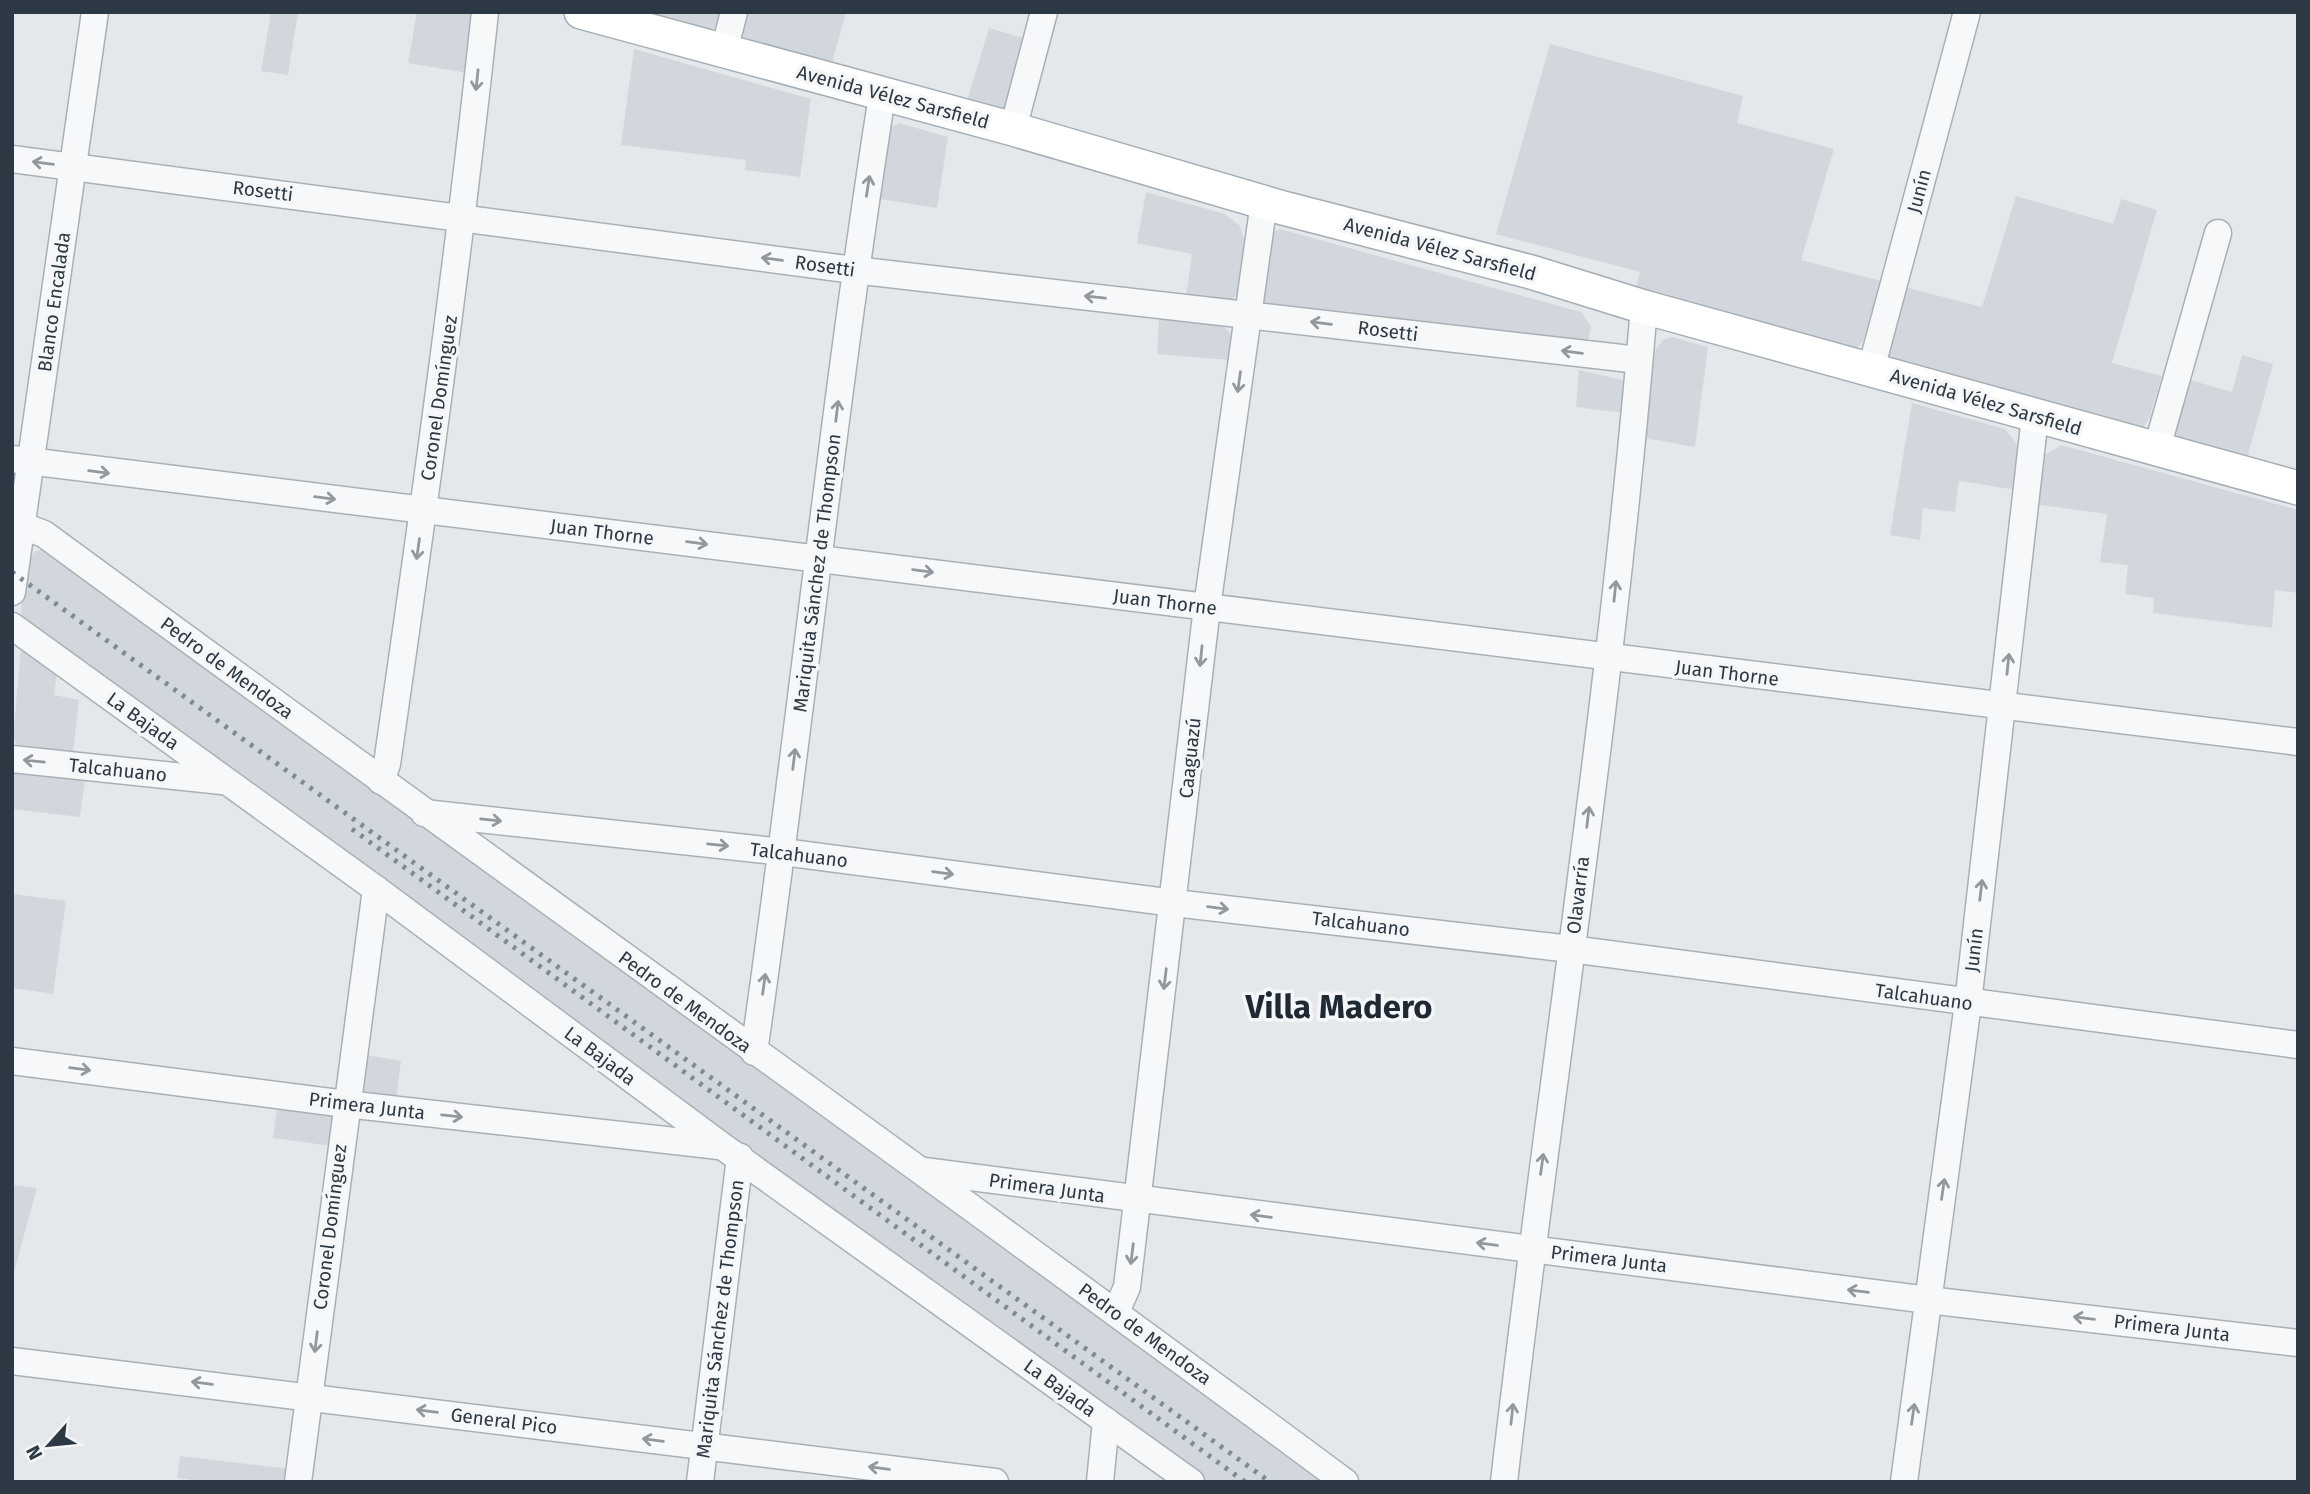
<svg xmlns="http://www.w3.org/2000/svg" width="2310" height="1494" font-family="'Fira Sans',sans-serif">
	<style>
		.built { fill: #d2d7dd }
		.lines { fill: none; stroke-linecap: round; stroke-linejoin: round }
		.minor-casing { stroke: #a9b0b5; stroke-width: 29 }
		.major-casing { stroke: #a4aeb6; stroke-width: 36 }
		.minor { stroke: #f7f8f9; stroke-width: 26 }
		.major { stroke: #fff; stroke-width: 33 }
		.rail { stroke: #7e8a94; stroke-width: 5; stroke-dasharray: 3.5 7; stroke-linecap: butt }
		.oneway { stroke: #92989e }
		.labels { text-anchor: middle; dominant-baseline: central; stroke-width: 7; stroke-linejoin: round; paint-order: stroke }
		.street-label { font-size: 19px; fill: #2c3843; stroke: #f4f6f8 }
		.town-label { font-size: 33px; font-weight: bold; fill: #1e2934; stroke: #f4f6f8 }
	</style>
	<rect width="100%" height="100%" fill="#e4e8eb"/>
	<g class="built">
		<path d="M 271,12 L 298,12 L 288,75 L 261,71 Z"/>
		<path d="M 417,12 L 475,12 L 468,73 L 408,63 Z"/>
		<path d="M 623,12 L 721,12 L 717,25 L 708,33 Z"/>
		<path d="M 743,12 L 846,12 L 830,70 L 740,40 Z"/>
		<path d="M 989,28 L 1027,39 L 1008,105 L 1002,112 L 965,108 Z"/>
		<path d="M 1550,44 L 1743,96 L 1737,123 L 1834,149 L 1801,260 L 1881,281 L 1863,341 L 1858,347 L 1851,351 L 1634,295 L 1640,272 L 1496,234 Z"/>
		<path d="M 634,49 L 811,99 L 800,177 L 745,170 L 746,160 L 621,145 Z"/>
		<path d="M 899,123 L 948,137 L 937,208 L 874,198 L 887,129 Z"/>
		<path d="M 1146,192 L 1225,214 L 1240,226 L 1245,243 L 1238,293 L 1232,300 L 1227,302 L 1186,297 L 1192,254 L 1137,243 Z"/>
		<path d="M 2016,196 L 2113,224 L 2121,199 L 2157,210 L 2112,363 L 2162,376 L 2149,419 L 2142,429 L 1886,358 L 1900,286 L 1982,307 Z"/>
		<path d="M 1280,229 L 1581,312 L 1591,326 L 1588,340 L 1585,345 L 1265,307 L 1261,302 L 1270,233 Z"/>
		<path d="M 1159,317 L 1219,322 L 1230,333 L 1231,360 L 1157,354 Z"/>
		<path d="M 1672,337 L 1708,347 L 1695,447 L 1645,438 L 1654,352 L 1663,340 Z"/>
		<path d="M 2242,355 L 2273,364 L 2246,462 L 2178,442 L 2169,435 L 2183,378 L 2232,392 Z"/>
		<path d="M 1579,370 L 1622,380 L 1626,388 L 1625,413 L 1576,407 Z"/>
		<path d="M 1912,403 L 2005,429 L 2019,447 L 2017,490 L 1959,481 L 1955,512 L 1923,508 L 1920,540 L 1890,535 Z"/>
		<path d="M 2061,445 L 2298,510 L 2298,593 L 2275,590 L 2272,628 L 2153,613 L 2154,598 L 2125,594 L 2128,565 L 2100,562 L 2107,514 L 2034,504 L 2042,457 Z"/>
		<path d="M 44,550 L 1327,1482 L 1208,1482 L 23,624 L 21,608 L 31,557 L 35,551 Z"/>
		<path d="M 21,648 L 58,666 L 54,695 L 79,700 L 72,761 L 21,751 L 13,738 Z"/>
		<path d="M 17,772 L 85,779 L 80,817 L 12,809 L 12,775 Z"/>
		<path d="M 12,894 L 66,901 L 53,994 L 12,988 Z"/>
		<path d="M 366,1055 L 401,1061 L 396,1100 L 368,1096 L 362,1088 Z"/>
		<path d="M 278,1101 L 335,1115 L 333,1146 L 273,1138 Z"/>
		<path d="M 12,1185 L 37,1188 L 12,1279 Z"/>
		<path d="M 180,1456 L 291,1469 L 290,1482 L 205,1482 L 177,1478 Z"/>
	</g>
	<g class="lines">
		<defs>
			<g id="minor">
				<path d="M 724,51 L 734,12"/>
				<path d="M 1013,129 L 1044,12"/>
				<path d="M 12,159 L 854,270 L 1639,360"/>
				<path d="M 1871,369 L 1967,12"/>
				<path d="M 2157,448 L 2218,233"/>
				<path d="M 12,459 L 2298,742"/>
				<path d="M 23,526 L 44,534 C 477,852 914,1162 1345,1482"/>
				<path d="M 12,592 L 95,12"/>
				<path d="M 12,626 L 376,889 L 722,1146 L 1191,1482"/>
				<path d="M 12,759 L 222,781"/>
				<path d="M 381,781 L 387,764 C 423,514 458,264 485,12"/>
				<path d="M 424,813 L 783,852 L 1174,903 L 1571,949 L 2298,1045"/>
				<path d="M 754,1052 C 800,733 832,413 882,96"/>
				<path d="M 12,1061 L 346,1104 L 719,1146"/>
				<path d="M 924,1171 L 1928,1300 L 2298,1343"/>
				<path d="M 1116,1312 L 1127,1287 L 1207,607 L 1264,202"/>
				<path d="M 12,1361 L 995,1482"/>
				<path d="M 298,1482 L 376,889"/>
				<path d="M 700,1482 L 740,1157"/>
				<path d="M 1100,1482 L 1106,1421"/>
				<path d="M 1504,1482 C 1549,1090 1612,700 1644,307"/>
				<path d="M 1904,1482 L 1968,1003 L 2035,417"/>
			</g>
			<path id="major" d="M 581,12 L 1013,129 L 1283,208 L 1531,272 L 1644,307 L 2298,488"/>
		</defs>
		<use href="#minor" class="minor-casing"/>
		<use href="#major" class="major-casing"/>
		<use href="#minor" class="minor"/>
		<use href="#major" class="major"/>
		<g class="rail">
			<path d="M 12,572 L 1270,1482"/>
			<path d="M 352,829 L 1245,1482"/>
		</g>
	</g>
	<defs><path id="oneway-shaft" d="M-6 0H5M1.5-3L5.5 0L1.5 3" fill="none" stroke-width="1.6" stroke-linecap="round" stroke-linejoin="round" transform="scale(1.75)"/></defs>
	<g class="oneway">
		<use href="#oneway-shaft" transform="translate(477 80) rotate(96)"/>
		<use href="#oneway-shaft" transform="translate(43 163) rotate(-173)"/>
		<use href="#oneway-shaft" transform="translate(868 186) rotate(-81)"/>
		<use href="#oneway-shaft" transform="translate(772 259) rotate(-172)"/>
		<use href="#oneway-shaft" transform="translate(1095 297) rotate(-174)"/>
		<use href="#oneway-shaft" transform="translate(1321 323) rotate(-173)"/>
		<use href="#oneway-shaft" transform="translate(1572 352) rotate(-173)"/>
		<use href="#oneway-shaft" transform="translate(1239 382) rotate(98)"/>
		<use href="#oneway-shaft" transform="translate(837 411) rotate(-83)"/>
		<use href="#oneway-shaft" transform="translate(99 472) rotate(7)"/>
		<use href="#oneway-shaft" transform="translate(325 498) rotate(7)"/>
		<use href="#oneway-shaft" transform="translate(697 543) rotate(7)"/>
		<use href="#oneway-shaft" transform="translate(418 549) rotate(98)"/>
		<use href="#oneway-shaft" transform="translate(923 571) rotate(7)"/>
		<use href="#oneway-shaft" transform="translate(1615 591) rotate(-84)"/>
		<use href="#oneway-shaft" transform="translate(1201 656) rotate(96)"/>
		<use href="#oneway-shaft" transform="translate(2008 664) rotate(-84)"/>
		<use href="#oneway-shaft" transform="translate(794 759) rotate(-83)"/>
		<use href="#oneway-shaft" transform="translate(34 761) rotate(-174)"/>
		<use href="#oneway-shaft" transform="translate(1588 817) rotate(-83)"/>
		<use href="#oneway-shaft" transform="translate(491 820) rotate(6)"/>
		<use href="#oneway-shaft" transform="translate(718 845) rotate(6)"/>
		<use href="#oneway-shaft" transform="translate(943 873) rotate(7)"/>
		<use href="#oneway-shaft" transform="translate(1981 890) rotate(-83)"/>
		<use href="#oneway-shaft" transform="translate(1218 908) rotate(7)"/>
		<use href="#oneway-shaft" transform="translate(1165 979) rotate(97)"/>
		<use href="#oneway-shaft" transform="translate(764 984) rotate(-82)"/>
		<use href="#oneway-shaft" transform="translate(80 1069) rotate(7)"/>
		<use href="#oneway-shaft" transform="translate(452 1116) rotate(6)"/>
		<use href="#oneway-shaft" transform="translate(1542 1164) rotate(-82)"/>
		<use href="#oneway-shaft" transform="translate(1943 1189) rotate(-82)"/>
		<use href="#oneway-shaft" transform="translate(1261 1216) rotate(-173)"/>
		<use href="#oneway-shaft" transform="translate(1487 1244) rotate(-173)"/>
		<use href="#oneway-shaft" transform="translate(1132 1254) rotate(97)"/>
		<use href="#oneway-shaft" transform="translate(1858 1291) rotate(-173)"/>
		<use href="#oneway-shaft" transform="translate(2084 1318) rotate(-173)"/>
		<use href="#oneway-shaft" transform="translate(316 1342) rotate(97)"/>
		<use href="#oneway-shaft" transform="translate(202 1383) rotate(-173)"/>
		<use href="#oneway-shaft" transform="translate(427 1411) rotate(-173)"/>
		<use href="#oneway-shaft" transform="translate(1512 1414) rotate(-84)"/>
		<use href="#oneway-shaft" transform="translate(1913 1414) rotate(-82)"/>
		<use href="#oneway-shaft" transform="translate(653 1440) rotate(-173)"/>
		<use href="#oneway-shaft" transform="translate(879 1468) rotate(-173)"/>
	</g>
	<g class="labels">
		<g class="street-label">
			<text transform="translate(893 97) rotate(15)">Avenida Vélez Sarsfield</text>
			<text transform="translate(263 191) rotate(7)">Rosetti</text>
			<text transform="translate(1919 191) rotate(-75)">Junín</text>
			<text transform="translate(1440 249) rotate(15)">Avenida Vélez Sarsfield</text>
			<text transform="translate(825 266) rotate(8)">Rosetti</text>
			<text transform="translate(54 302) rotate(-82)">Blanco Encalada</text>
			<text transform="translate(1388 331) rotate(7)">Rosetti</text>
			<text transform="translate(439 398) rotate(-82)">Coronel Domínguez</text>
			<text transform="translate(1986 402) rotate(16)">Avenida Vélez Sarsfield</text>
			<text transform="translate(602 532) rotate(7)">Juan Thorne</text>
			<text transform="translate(817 573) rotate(-83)">Mariquita Sánchez de Thompson</text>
			<text transform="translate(1165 602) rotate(7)">Juan Thorne</text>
			<text transform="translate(227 668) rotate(36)">Pedro de Mendoza</text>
			<text transform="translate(1727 673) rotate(7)">Juan Thorne</text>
			<text transform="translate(143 721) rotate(36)">La Bajada</text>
			<text transform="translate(1190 758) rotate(-84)">Caaguazú</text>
			<text transform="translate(118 770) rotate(6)">Talcahuano</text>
			<text transform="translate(799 855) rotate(7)">Talcahuano</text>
			<text transform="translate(1578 895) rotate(-83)">Olavarría</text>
			<text transform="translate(1361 924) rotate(7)">Talcahuano</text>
			<text transform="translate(1974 950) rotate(-83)">Junín</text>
			<text transform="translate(1924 997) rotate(8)">Talcahuano</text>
			<text transform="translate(685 1002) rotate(36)">Pedro de Mendoza</text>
			<text transform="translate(600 1056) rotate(37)">La Bajada</text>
			<text transform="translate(367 1106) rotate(7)">Primera Junta</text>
			<text transform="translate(1047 1188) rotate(8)">Primera Junta</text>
			<text transform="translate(330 1227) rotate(-83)">Coronel Domínguez</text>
			<text transform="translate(1609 1259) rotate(7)">Primera Junta</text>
			<text transform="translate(720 1319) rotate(-83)">Mariquita Sánchez de Thompson</text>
			<text transform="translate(2172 1328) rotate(7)">Primera Junta</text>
			<text transform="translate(1145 1334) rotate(36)">Pedro de Mendoza</text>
			<text transform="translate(1060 1388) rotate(36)">La Bajada</text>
			<text transform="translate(504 1421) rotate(7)">General Pico</text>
		</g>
		<g class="town-label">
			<text x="1339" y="1007">Villa Madero</text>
		</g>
	</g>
	<rect width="2310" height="1494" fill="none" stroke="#2c3843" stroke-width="28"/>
	<g transform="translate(49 1445) rotate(243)" stroke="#f4f6f8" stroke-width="5" paint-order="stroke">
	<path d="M0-5L12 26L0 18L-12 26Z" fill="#2c3843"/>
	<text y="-10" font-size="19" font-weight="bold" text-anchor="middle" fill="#2c3843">N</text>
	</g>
</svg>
